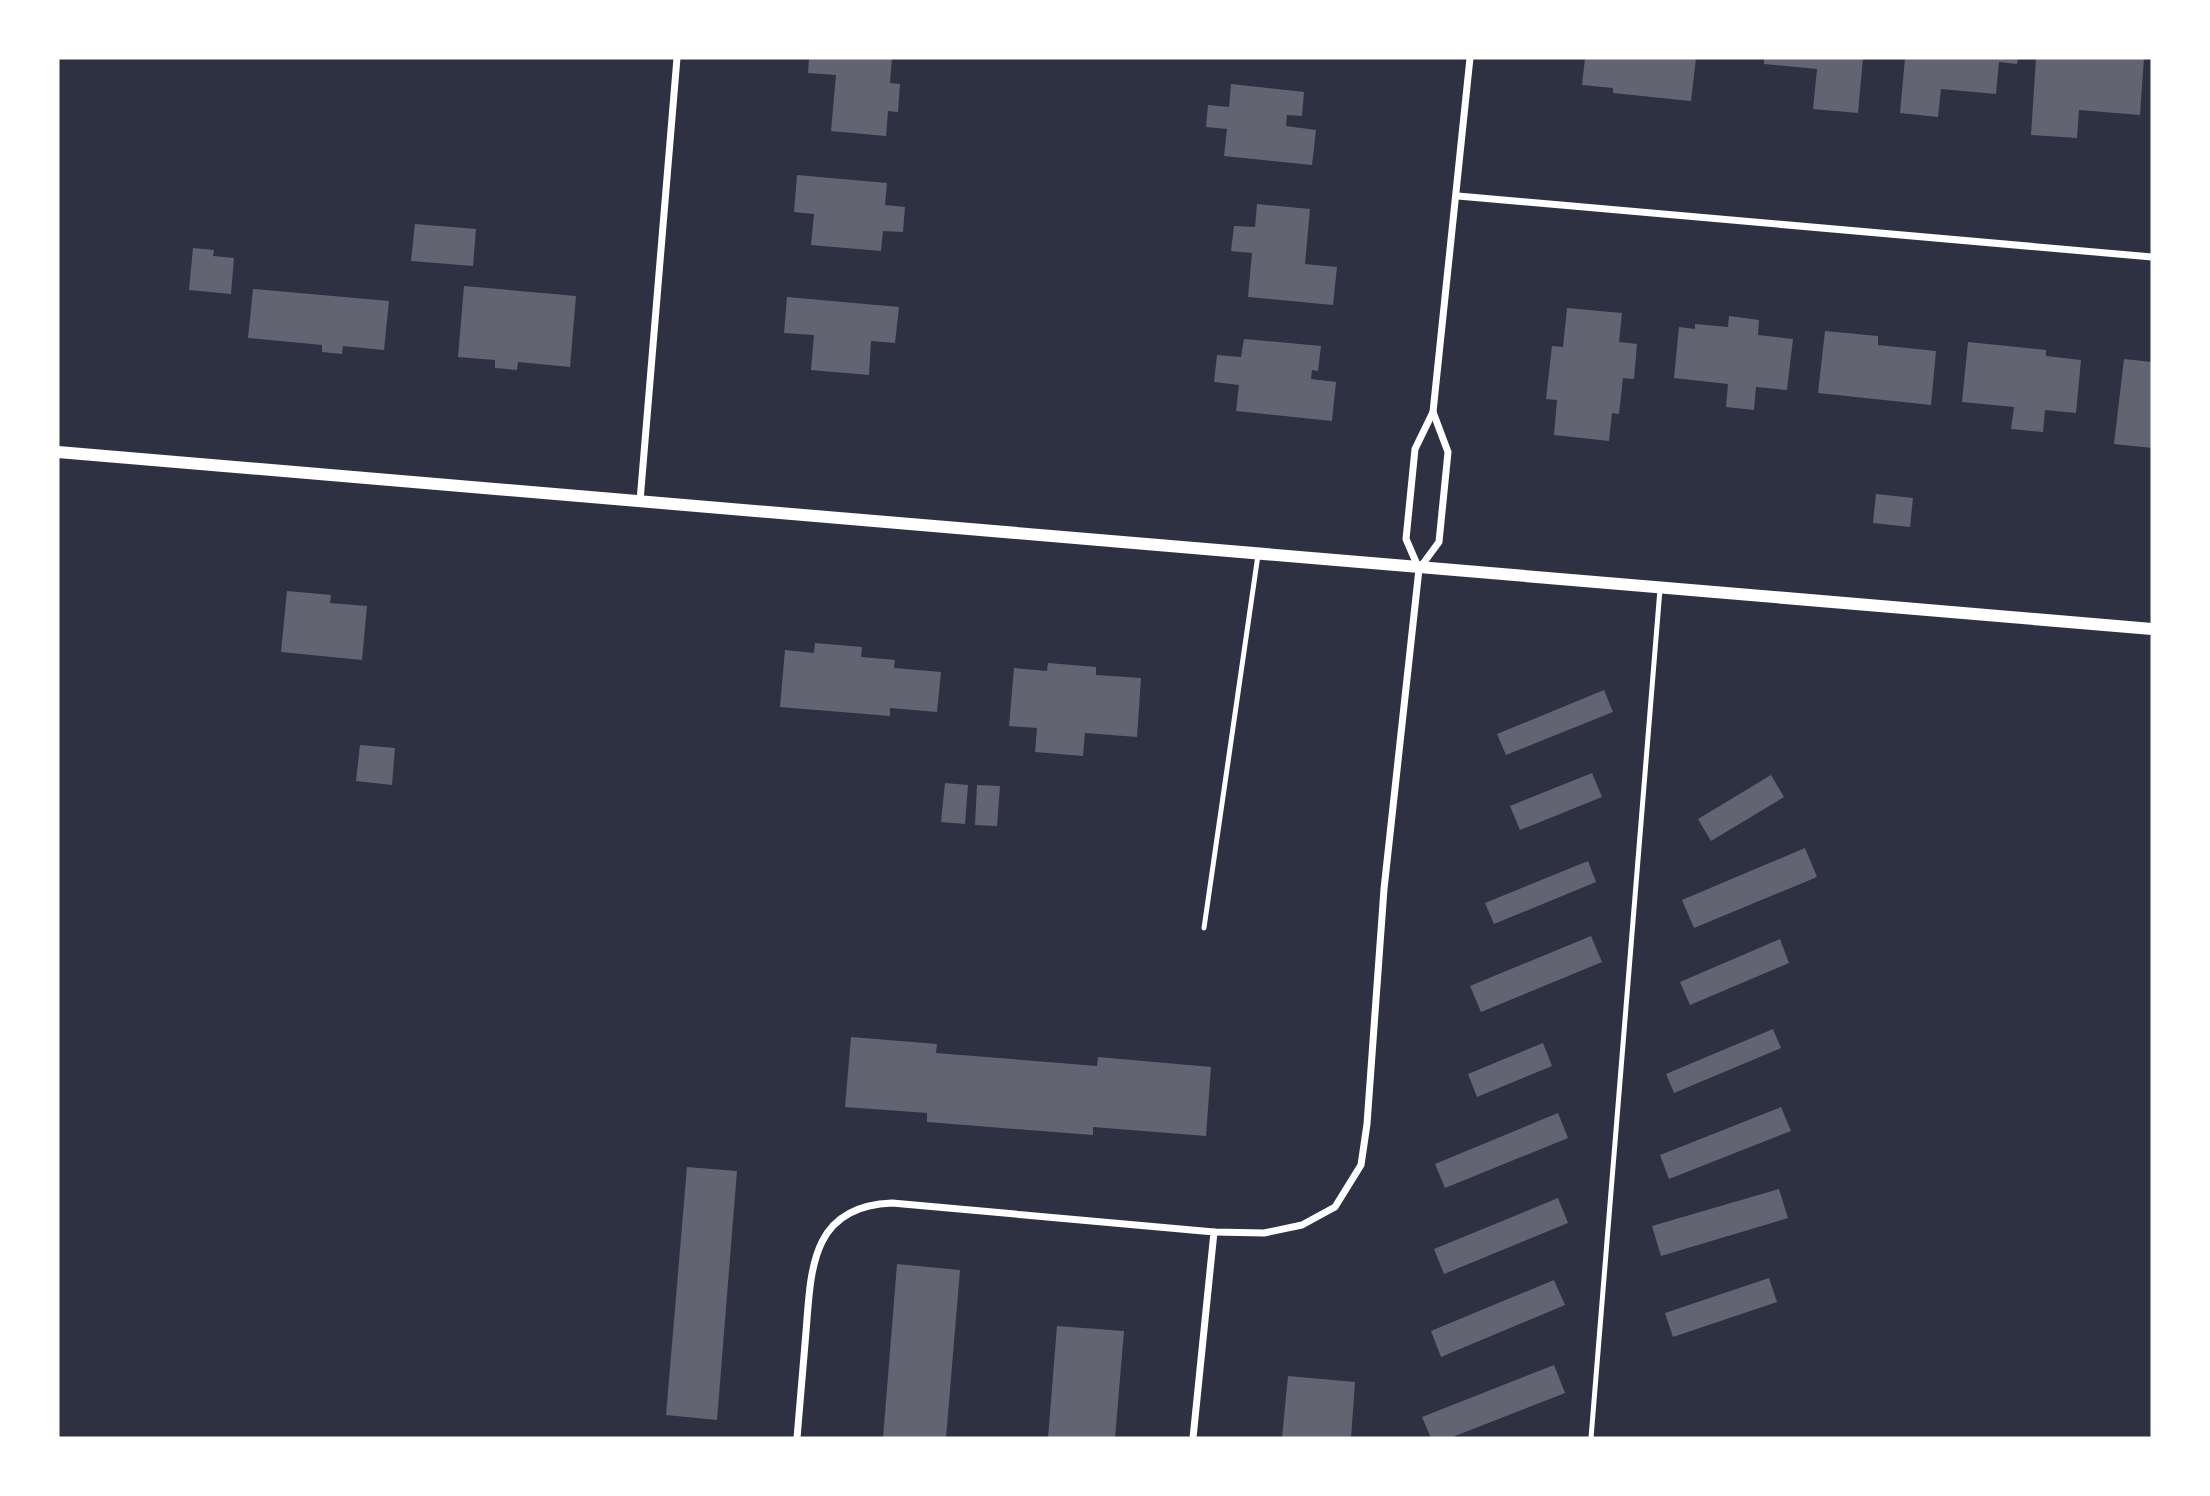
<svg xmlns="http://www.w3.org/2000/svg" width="2210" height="1496" font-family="'Noto Sans',sans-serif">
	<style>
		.building { fill: #626471 }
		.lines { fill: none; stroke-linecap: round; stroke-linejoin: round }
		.service { stroke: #fff; stroke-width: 5 }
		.minor { stroke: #fff; stroke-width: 7 }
		.tertiary { stroke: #fff; stroke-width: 12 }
	</style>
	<rect width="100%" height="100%" fill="#2d3142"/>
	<g class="building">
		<path d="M 809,58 L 892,58 L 890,83 L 900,84 L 898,112 L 888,111 L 886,136 L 831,131 L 836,75 L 808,73 Z"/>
		<path d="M 1585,58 L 1696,58 L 1691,101 L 1613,93 L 1613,88 L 1582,85 Z"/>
		<path d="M 1764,58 L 1863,58 L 1858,113 L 1813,109 L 1817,69 L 1764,64 Z"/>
		<path d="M 1905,58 L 2018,58 L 2017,64 L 1999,62 L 1996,94 L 1941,89 L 1938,117 L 1900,113 Z"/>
		<path d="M 2036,58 L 2144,58 L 2140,115 L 2079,110 L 2077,138 L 2031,135 Z"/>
		<path d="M 1231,84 L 1304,92 L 1302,116 L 1287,115 L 1286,126 L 1316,130 L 1312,165 L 1224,156 L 1227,129 L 1206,127 L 1208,105 L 1229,107 Z"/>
		<path d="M 797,175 L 887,183 L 885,205 L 905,207 L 903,232 L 883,231 L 881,251 L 811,245 L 814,214 L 794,212 Z"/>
		<path d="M 1257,204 L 1310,209 L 1305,264 L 1337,267 L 1333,305 L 1248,297 L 1252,253 L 1231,251 L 1234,226 L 1255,227 Z"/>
		<path d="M 415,224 L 476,229 L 473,266 L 411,261 Z"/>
		<path d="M 193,248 L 214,250 L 213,256 L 234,258 L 231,294 L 189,290 Z"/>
		<path d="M 464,286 L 576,296 L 570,367 L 518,362 L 517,370 L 495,368 L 495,360 L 458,357 Z"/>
		<path d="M 253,289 L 389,301 L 384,350 L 343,346 L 342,354 L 322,352 L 322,345 L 248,338 Z"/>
		<path d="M 787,297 L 899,307 L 895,343 L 871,341 L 869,375 L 811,370 L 814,335 L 784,333 Z"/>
		<path d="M 1567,308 L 1622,313 L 1619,342 L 1637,344 L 1634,379 L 1623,378 L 1619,414 L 1612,413 L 1609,441 L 1554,435 L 1557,400 L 1546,399 L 1552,346 L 1563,347 Z"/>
		<path d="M 1729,316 L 1759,320 L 1758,335 L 1793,339 L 1787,390 L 1756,387 L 1754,410 L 1726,407 L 1728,384 L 1674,378 L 1679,327 L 1695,329 L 1695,324 L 1728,327 Z"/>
		<path d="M 1825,331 L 1878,336 L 1878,345 L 1936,351 L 1931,405 L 1818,393 Z"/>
		<path d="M 1244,339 L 1321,346 L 1318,371 L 1312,370 L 1311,379 L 1336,382 L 1332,421 L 1236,411 L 1239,385 L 1214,382 L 1217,355 L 1241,357 Z"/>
		<path d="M 1968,342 L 2046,350 L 2046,356 L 2081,360 L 2076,413 L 2045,410 L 2043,432 L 2011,429 L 2014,407 L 1962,402 Z"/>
		<path d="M 2124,359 L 2152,362 L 2152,448 L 2114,444 Z"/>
		<path d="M 1876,494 L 1913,498 L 1910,527 L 1873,523 Z"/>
		<path d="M 287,591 L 331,595 L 330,603 L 367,606 L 362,660 L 281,652 Z"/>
		<path d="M 815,643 L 862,647 L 861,657 L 895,660 L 894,668 L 941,672 L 937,712 L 890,708 L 890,716 L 780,707 L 785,650 L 814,653 Z"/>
		<path d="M 1048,663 L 1096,667 L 1096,675 L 1141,678 L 1137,737 L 1085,733 L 1083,756 L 1035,752 L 1037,728 L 1009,726 L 1014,668 L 1047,671 Z"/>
		<path d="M 1604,690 L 1613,712 L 1506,755 L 1497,734 Z"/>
		<path d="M 360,745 L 395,748 L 392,785 L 356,781 Z"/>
		<path d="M 1592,773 L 1602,797 L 1520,830 L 1510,806 Z"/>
		<path d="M 1771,775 L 1784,797 L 1711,841 L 1698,819 Z"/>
		<path d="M 945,783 L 968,785 L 965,824 L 941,822 Z"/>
		<path d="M 977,785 L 1000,786 L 997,826 L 975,825 Z"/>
		<path d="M 1805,848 L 1817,877 L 1694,928 L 1682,900 Z"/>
		<path d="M 1588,861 L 1596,882 L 1494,924 L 1485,903 Z"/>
		<path d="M 1591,936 L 1602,962 L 1481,1012 L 1470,986 Z"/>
		<path d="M 1780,939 L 1789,963 L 1690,1005 L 1680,982 Z"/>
		<path d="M 1773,1029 L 1781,1048 L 1674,1093 L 1666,1074 Z"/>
		<path d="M 851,1037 L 937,1044 L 936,1053 L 1097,1066 L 1098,1057 L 1211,1067 L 1206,1136 L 1093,1127 L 1093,1135 L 927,1122 L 927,1113 L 845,1107 Z"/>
		<path d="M 1543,1043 L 1552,1066 L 1477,1097 L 1468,1074 Z"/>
		<path d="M 1781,1107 L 1791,1131 L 1669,1179 L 1660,1155 Z"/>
		<path d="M 1558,1113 L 1568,1138 L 1445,1188 L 1435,1164 Z"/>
		<path d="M 687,1167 L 737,1171 L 717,1420 L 666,1415 Z"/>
		<path d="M 1779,1189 L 1788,1218 L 1661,1256 L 1652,1226 Z"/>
		<path d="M 1558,1198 L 1568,1223 L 1444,1274 L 1434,1249 Z"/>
		<path d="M 897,1264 L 960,1270 L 946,1438 L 883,1438 Z"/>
		<path d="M 1769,1278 L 1777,1302 L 1673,1337 L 1665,1313 Z"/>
		<path d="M 1554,1280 L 1565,1305 L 1441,1357 L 1431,1331 Z"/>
		<path d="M 1057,1326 L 1124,1331 L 1115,1438 L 1048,1438 Z"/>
		<path d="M 1554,1365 L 1565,1393 L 1450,1438 L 1431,1438 L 1422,1417 Z"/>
		<path d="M 1288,1376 L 1355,1382 L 1351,1438 L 1282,1438 Z"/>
	</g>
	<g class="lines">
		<g class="service">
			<path d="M 1204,928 L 1258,555"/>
			<path d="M 1591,1438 L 1660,589"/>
		</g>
		<g class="minor">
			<path d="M 1458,196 L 2152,257"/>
			<path d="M 640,501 L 677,58"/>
			<path d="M 1419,569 L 1439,542 L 1448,452 L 1433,412"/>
			<path d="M 797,1438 C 800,1403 803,1367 806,1332 C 811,1269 811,1206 892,1203 L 1214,1232 L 1264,1233 L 1302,1225 L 1335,1207 L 1361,1165 L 1367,1124 L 1384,889 L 1419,569 L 1406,539 L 1415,449 L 1433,412 L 1470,58"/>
			<path d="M 1193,1438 L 1214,1232"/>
		</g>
		<path class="tertiary" d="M 58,452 L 2152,629"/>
	</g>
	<rect width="2210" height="1496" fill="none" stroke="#ffffff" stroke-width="119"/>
</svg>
